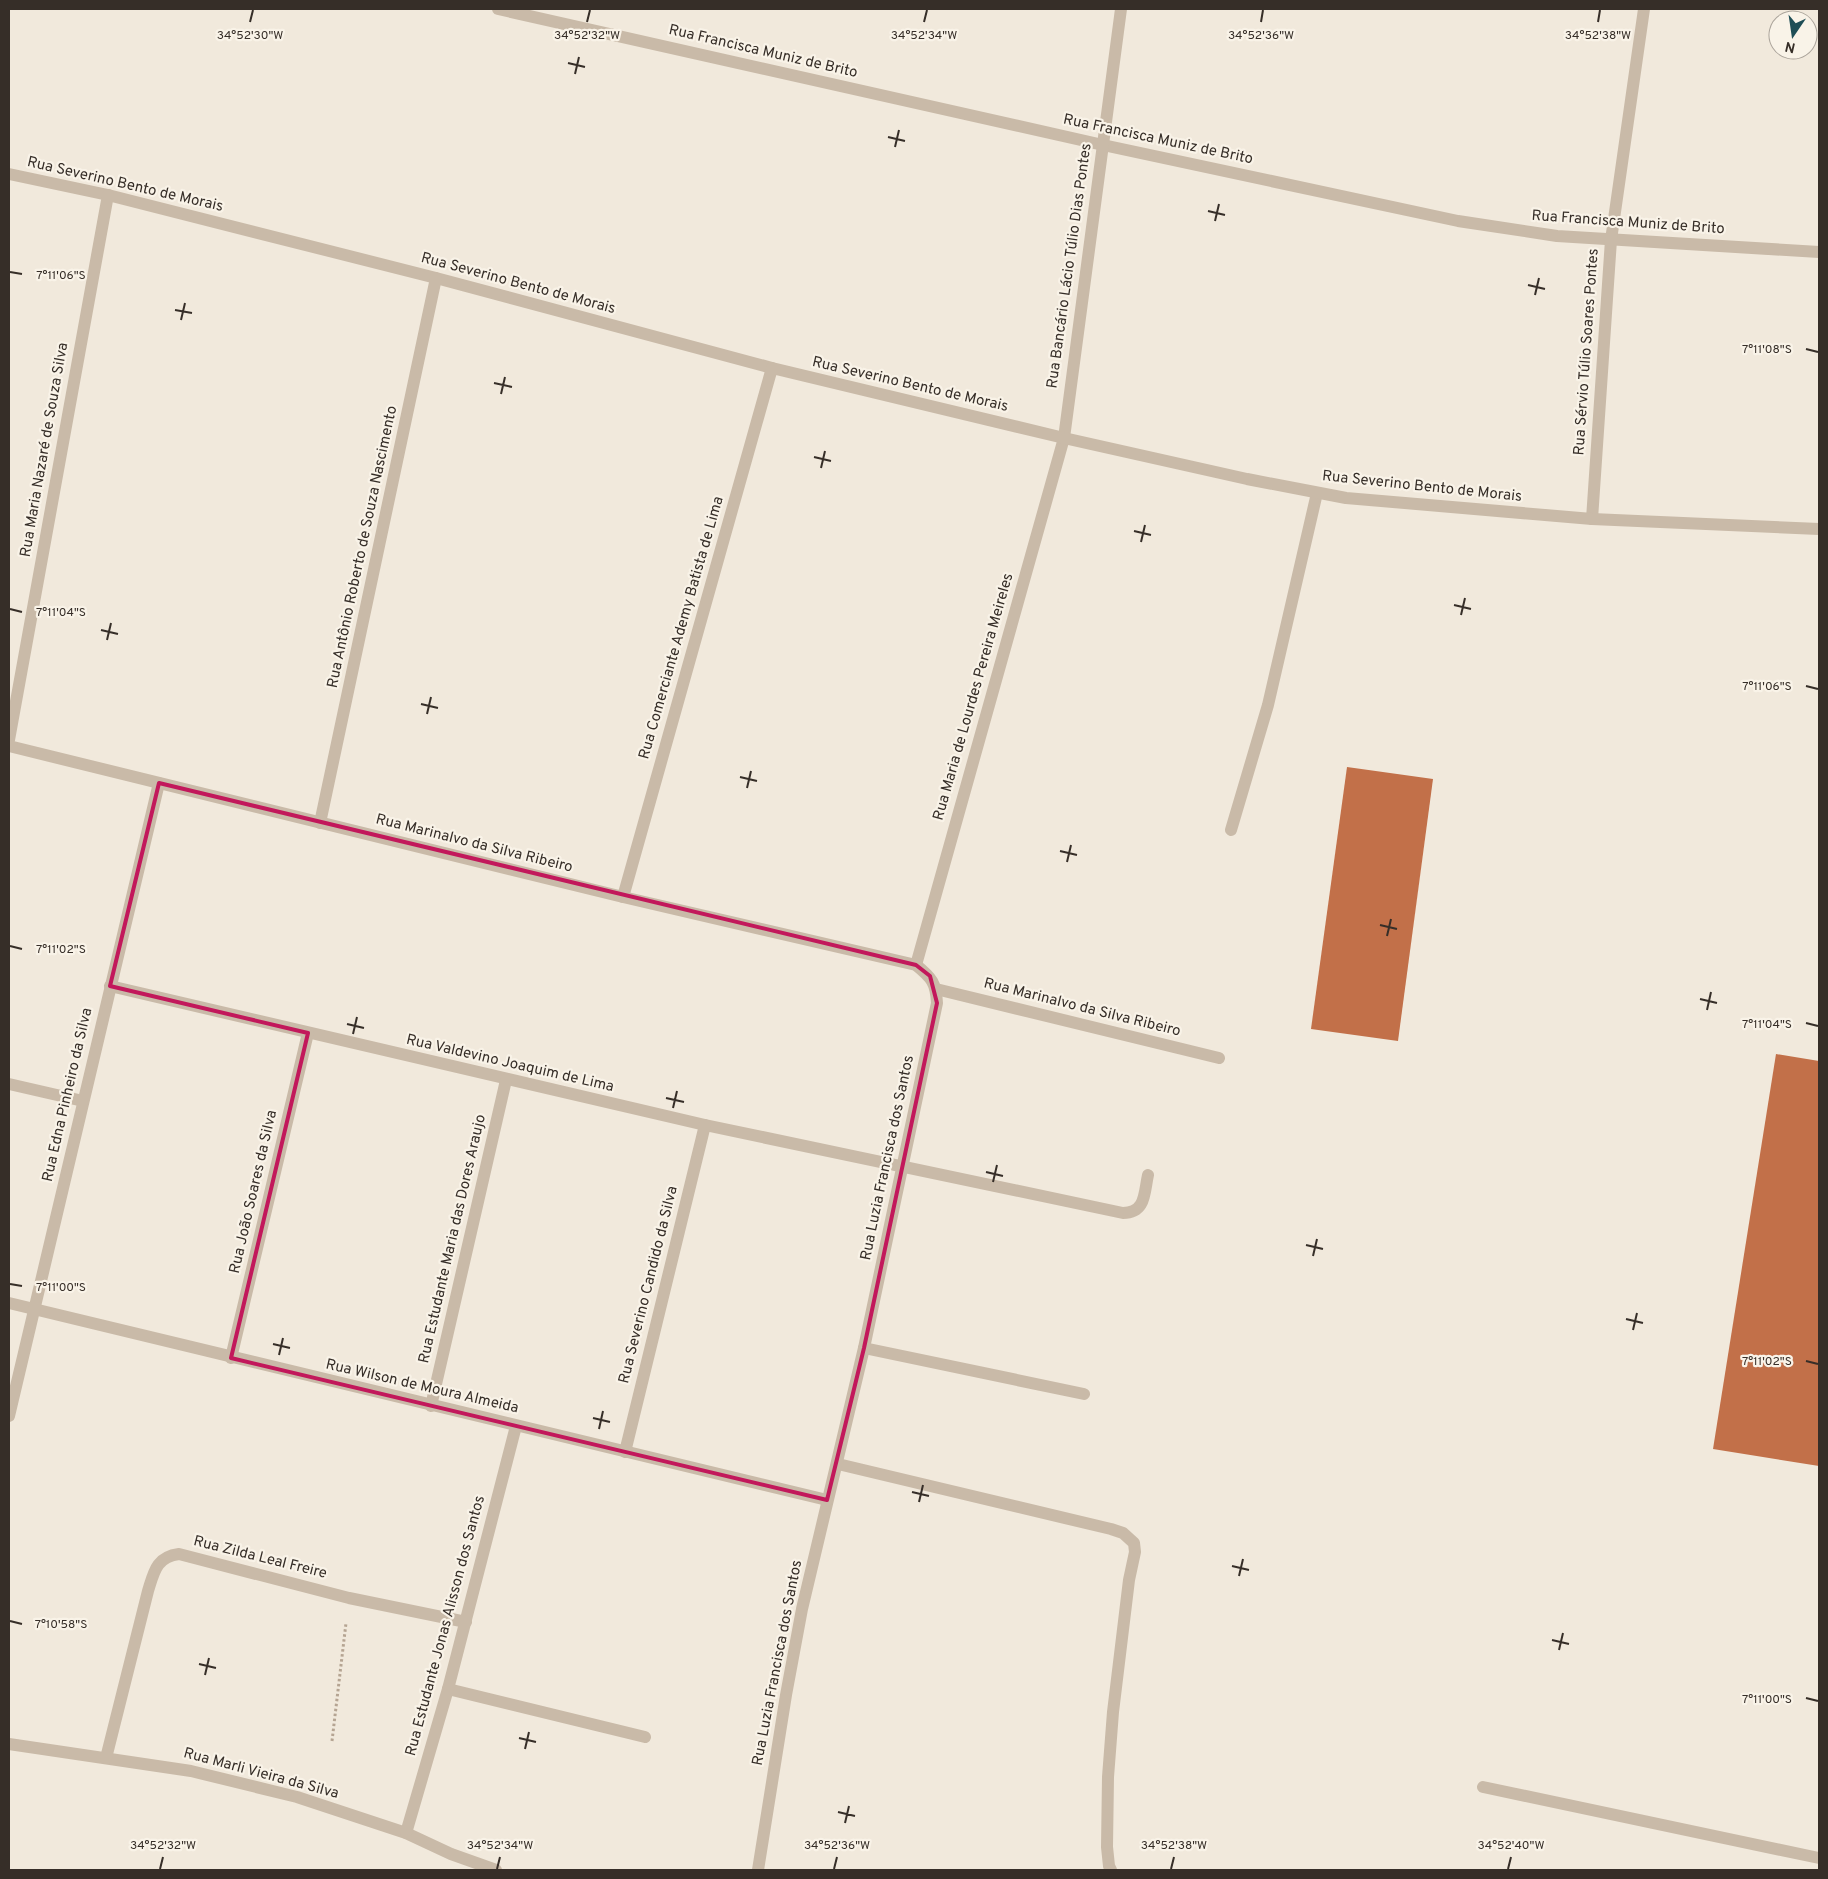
<svg xmlns="http://www.w3.org/2000/svg" width="1828" height="1879" font-family="Overpass,sans-serif">
	<style>
		.building { fill: #c27049 }
		.lines { fill: none; stroke-linecap: round; stroke-linejoin: round }
		.path { stroke: #b5a492; stroke-width: 3; stroke-dasharray: 2.5 2.5; stroke-linecap: butt }
		.service { stroke: #c9baa8; stroke-width: 12 }
		.minor { stroke: #c9baa8; stroke-width: 12 }
		.tertiary { stroke: #c9baa8; stroke-width: 12 }
		.marked { fill: none; stroke: #c2185b; stroke-width: 4; stroke-linejoin: round }
		.ticks { fill: none; stroke: #362e28; stroke-width: 2 }
		.labels { text-anchor: middle; dominant-baseline: central; stroke-width: 4.5; stroke-linejoin: round; paint-order: stroke }
		.street-label { font-size: 15px; fill: #362e28; stroke: #f9f3e8 }
		.ticks-label { font-size: 12px; text-anchor: middle; fill: #362e28; stroke: #f9f3e8; stroke-width: 4.5; stroke-linejoin: round; paint-order: stroke }
	</style>
	<rect width="100%" height="100%" fill="#f1e9dc"/>
	<g class="building">
		<path d="M 1347,767 L 1433,779 L 1398,1041 L 1311,1029 Z"/>
		<path d="M 1776,1054 L 1819,1061 L 1819,1466 L 1713,1449 Z"/>
	</g>
	<g class="lines">
		<path class="path" d="M 332,1741 L 346,1623"/>
		<g class="service">
			<path d="M 1231,830 L 1268,705 L 1317,493"/>
			<path d="M 936,989 L 1219,1058"/>
			<path d="M 864,1348 L 1084,1394"/>
			<path d="M 838,1464 L 1111,1529 L 1123,1533 L 1134,1543 L 1135,1552 L 1129,1580 L 1113,1712 L 1108,1777 L 1107,1847 L 1109,1866 L 1111,1870"/>
			<path d="M 448,1689 L 645,1737"/>
			<path d="M 1483,1787 L 1819,1858"/>
		</g>
		<g class="minor">
			<path d="M 498,9 L 1103,145 L 1458,221 L 1557,236 L 1819,252"/>
			<path d="M 9,174 L 108,195 L 436,278 L 772,368"/>
			<path d="M 1592,519 L 1611,240 L 1644,9"/>
			<path d="M 9,740 L 108,195"/>
			<path d="M 320,823 L 436,278"/>
			<path d="M 623,897 L 916,965 C 932,978 936,983 937,1003 L 864,1348 L 802,1609 L 786,1695 L 758,1870"/>
			<path d="M 916,965 L 1064,438 L 1121,9"/>
			<path d="M 110,986 L 705,1125 L 1123,1213 C 1146,1213 1144,1193 1148,1175"/>
			<path d="M 9,1084 L 83,1101"/>
			<path d="M 9,1303 L 827,1500"/>
			<path d="M 231,1358 L 308,1033"/>
			<path d="M 431,1406 L 506,1080"/>
			<path d="M 9,1416 L 159,783"/>
			<path d="M 625,1452 L 705,1125"/>
			<path d="M 9,1744 L 191,1771 L 297,1797 L 406,1833 L 451,1854 L 496,1870"/>
			<path d="M 106,1758 L 148,1591 C 154,1572 156,1557 179,1554 L 349,1598 L 466,1622"/>
			<path d="M 406,1833 L 448,1689 L 516,1426"/>
		</g>
		<path class="tertiary" d="M 9,746 L 623,897 L 772,368 L 1064,438 L 1247,479 L 1346,498 L 1592,519 L 1819,529"/>
	</g>
	<path class="marked" d="M 159,783 L 916,965 L 930,976 L 937,1003 L 864,1348 L 827,1500 L 231,1358 L 308,1033 L 110,986 Z"/>
	<path class="ticks" d="M 250,22 L 253,10M 587,22 L 590,10M 924,22 L 927,10M 1261,22 L 1263,10M 1598,22 L 1600,10M 568,63 L 585,67M 575,74 L 579,57M 888,137 L 905,141M 895,147 L 899,130M 1208,211 L 1225,215M 1215,221 L 1219,204M 10,272 L 22,274M 1528,285 L 1545,289M 1535,295 L 1539,278M 175,310 L 192,313M 181,320 L 185,303M 1806,349 L 1818,352M 494,383 L 512,387M 501,394 L 505,377M 814,457 L 831,461M 821,468 L 825,451M 1134,531 L 1151,535M 1141,542 L 1145,525M 1454,605 L 1471,609M 10,609 L 22,612M 1461,615 L 1465,598M 101,630 L 118,634M 107,640 L 111,623M 1806,686 L 1818,689M 421,704 L 438,708M 427,714 L 431,697M 740,777 L 757,781M 747,788 L 751,771M 1060,851 L 1077,855M 1067,862 L 1071,845M 1380,925 L 1397,929M 1387,936 L 1391,919M 10,946 L 22,949M 1700,999 L 1717,1003M 1707,1010 L 1711,992M 1806,1023 L 1818,1026M 347,1024 L 364,1028M 353,1034 L 357,1017M 666,1098 L 684,1102M 673,1108 L 677,1091M 986,1172 L 1003,1176M 993,1182 L 997,1165M 1306,1245 L 1323,1249M 1313,1256 L 1317,1239M 10,1284 L 22,1286M 1626,1319 L 1643,1323M 1633,1330 L 1637,1313M 273,1344 L 290,1348M 279,1355 L 283,1338M 1806,1361 L 1818,1364M 593,1418 L 610,1422M 599,1429 L 603,1411M 912,1492 L 929,1496M 919,1502 L 923,1485M 1232,1566 L 1249,1570M 1239,1576 L 1243,1559M 10,1621 L 22,1624M 1552,1640 L 1569,1644M 1559,1650 L 1563,1633M 199,1664 L 216,1668M 205,1675 L 209,1658M 1806,1698 L 1818,1701M 519,1738 L 536,1742M 525,1749 L 529,1732M 838,1812 L 855,1816M 845,1823 L 849,1806M 160,1869 L 163,1857M 497,1869 L 500,1857M 834,1869 L 837,1857M 1171,1869 L 1174,1857M 1508,1869 L 1511,1857"/>
	<g class="labels">
		<g class="street-label">
			<text transform="translate(763 52) rotate(13)">Rua Francisca Muniz de Brito</text>
			<text transform="translate(1158 140) rotate(12)">Rua Francisca Muniz de Brito</text>
			<text transform="translate(125 185) rotate(13)">Rua Severino Bento de Morais</text>
			<text transform="translate(1628 223) rotate(4)">Rua Francisca Muniz de Brito</text>
			<text transform="translate(1070 266) rotate(-82)">Rua Bancário Lácio Túlio Dias Pontes</text>
			<text transform="translate(518 284) rotate(15)">Rua Severino Bento de Morais</text>
			<text transform="translate(1587 352) rotate(-86)">Rua Sérvio Túlio Soares Pontes</text>
			<text transform="translate(910 385) rotate(13)">Rua Severino Bento de Morais</text>
			<text transform="translate(45 450) rotate(-80)">Rua Maria Nazaré de Souza Silva</text>
			<text transform="translate(1422 487) rotate(6)">Rua Severino Bento de Morais</text>
			<text transform="translate(363 547) rotate(-78)">Rua Antônio Roberto de Souza Nascimento</text>
			<text transform="translate(682 628) rotate(-74)">Rua Comerciante Ademy Batista de Lima</text>
			<text transform="translate(974 697) rotate(-74)">Rua Maria de Lourdes Pereira Meireles</text>
			<text transform="translate(474 844) rotate(14)">Rua Marinalvo da Silva Ribeiro</text>
			<text transform="translate(1082 1008) rotate(14)">Rua Marinalvo da Silva Ribeiro</text>
			<text transform="translate(510 1064) rotate(13)">Rua Valdevino Joaquim de Lima</text>
			<text transform="translate(68 1095) rotate(-77)">Rua Edna Pinheiro da Silva</text>
			<text transform="translate(888 1158) rotate(-78)">Rua Luzia Francisca dos Santos</text>
			<text transform="translate(254 1192) rotate(-77)">Rua João Soares da Silva</text>
			<text transform="translate(453 1239) rotate(-77)">Rua Estudante Maria das Dores Araujo</text>
			<text transform="translate(649 1285) rotate(-76)">Rua Severino Candido da Silva</text>
			<text transform="translate(422 1387) rotate(13)">Rua Wilson de Moura Almeida</text>
			<text transform="translate(260 1558) rotate(14)">Rua Zilda Leal Freire</text>
			<text transform="translate(446 1626) rotate(-75)">Rua Estudante Jonas Alisson dos Santos</text>
			<text transform="translate(778 1663) rotate(-79)">Rua Luzia Francisca dos Santos</text>
			<text transform="translate(261 1774) rotate(15)">Rua Marli Vieira da Silva</text>
		</g>
	</g>
	<g class="ticks-label">
		<text x="250" y="39">34°52'30"W</text>
		<text x="587" y="39">34°52'32"W</text>
		<text x="924" y="39">34°52'34"W</text>
		<text x="1261" y="39">34°52'36"W</text>
		<text x="1598" y="39">34°52'38"W</text>
		<text x="61" y="279">7°11'06"S</text>
		<text x="1767" y="353">7°11'08"S</text>
		<text x="61" y="616">7°11'04"S</text>
		<text x="1767" y="690">7°11'06"S</text>
		<text x="61" y="953">7°11'02"S</text>
		<text x="1767" y="1028">7°11'04"S</text>
		<text x="61" y="1291">7°11'00"S</text>
		<text x="1767" y="1365">7°11'02"S</text>
		<text x="61" y="1628">7°10'58"S</text>
		<text x="1767" y="1703">7°11'00"S</text>
		<text x="163" y="1849">34°52'32"W</text>
		<text x="500" y="1849">34°52'34"W</text>
		<text x="837" y="1849">34°52'36"W</text>
		<text x="1174" y="1849">34°52'38"W</text>
		<text x="1511" y="1849">34°52'40"W</text>
	</g>
	<rect width="1828" height="1879" fill="none" stroke="#362e28" stroke-width="20"/>
	<g transform="translate(1793 35) rotate(193)"><circle r="24" fill="#f9f3e8" stroke="#aba49b"/>
	<path d="M0-4L9 19L0 12L-9 19Z" fill="#1f4e56"/>
	<text y="-8" font-size="14" font-weight="bold" text-anchor="middle" fill="#362e28">N</text>
	</g>
</svg>
